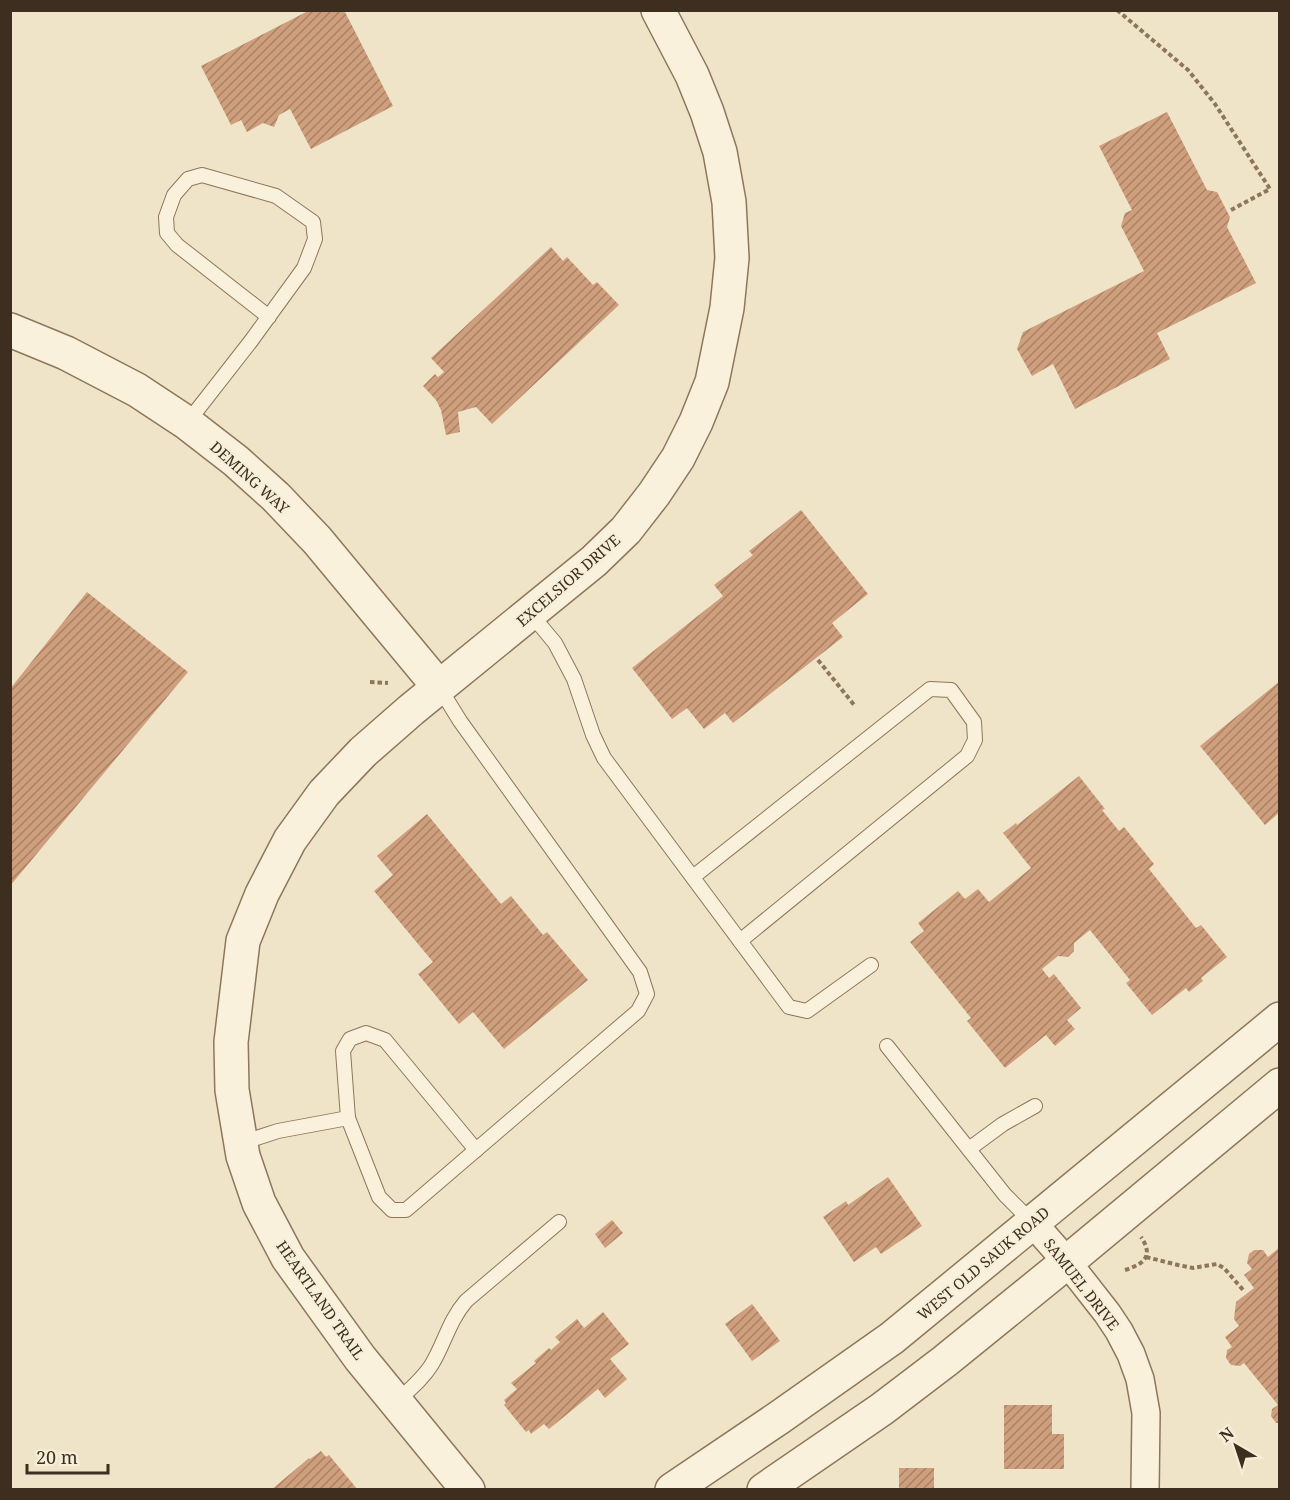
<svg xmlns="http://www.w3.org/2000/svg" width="1290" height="1500" font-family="'Noto Serif',serif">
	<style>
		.building { fill: url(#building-hatch) }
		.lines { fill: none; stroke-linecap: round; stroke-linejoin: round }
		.service-casing { stroke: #8d765c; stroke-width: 16 }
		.minor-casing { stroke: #8d765c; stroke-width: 30 }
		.tertiary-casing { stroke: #8d765c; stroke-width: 36 }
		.path { stroke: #8d765c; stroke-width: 4; stroke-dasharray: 4.5 3; stroke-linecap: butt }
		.service { stroke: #faf1dc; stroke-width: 14 }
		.minor { stroke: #faf1dc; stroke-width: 27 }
		.tertiary { stroke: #faf1dc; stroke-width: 33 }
		.labels { text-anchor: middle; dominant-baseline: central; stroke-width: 4.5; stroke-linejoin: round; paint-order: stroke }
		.street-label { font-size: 15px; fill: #3d2e20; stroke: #f7eed8 }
	</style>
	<defs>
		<pattern id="building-hatch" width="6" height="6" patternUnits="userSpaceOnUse" patternTransform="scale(1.5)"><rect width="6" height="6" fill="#cf9f7d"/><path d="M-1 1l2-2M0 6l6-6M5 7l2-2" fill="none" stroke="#a98266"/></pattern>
	</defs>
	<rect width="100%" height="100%" fill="#f0e4c8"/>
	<g class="building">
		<path d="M 310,10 L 344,10 L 393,106 L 311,149 L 290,109 L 279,115 L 274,127 L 263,123 L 247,132 L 241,120 L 231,125 L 201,66 Z"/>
		<path d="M 1167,112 L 1207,190 L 1217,192 L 1230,217 L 1227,227 L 1256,283 L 1157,333 L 1170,359 L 1075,409 L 1053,364 L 1032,376 L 1017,349 L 1023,332 L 1144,271 L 1121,226 L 1125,213 L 1132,210 L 1099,146 Z"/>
		<path d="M 551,247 L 563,261 L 567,257 L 593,285 L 597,282 L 619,305 L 492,424 L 476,407 L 458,412 L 460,432 L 446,435 L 441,410 L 436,400 L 423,386 L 435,374 L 438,377 L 444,372 L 431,358 Z"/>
		<path d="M 801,510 L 868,594 L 832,623 L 843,637 L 733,723 L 725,713 L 704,729 L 687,708 L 672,719 L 632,668 L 723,596 L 714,585 L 753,555 L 749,551 Z"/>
		<path d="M 87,592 L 188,672 L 10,886 L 10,689 Z"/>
		<path d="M 1280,681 L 1280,812 L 1265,825 L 1200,746 Z"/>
		<path d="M 1079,776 L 1105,809 L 1102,810 L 1119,831 L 1124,827 L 1154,864 L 1149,869 L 1196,928 L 1201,925 L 1227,957 L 1201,978 L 1203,981 L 1189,992 L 1186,988 L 1152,1015 L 1126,983 L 1130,980 L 1090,930 L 1074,943 L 1074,951 L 1068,957 L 1058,956 L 1042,969 L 1049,978 L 1054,974 L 1081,1008 L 1067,1020 L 1075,1029 L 1055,1046 L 1046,1035 L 1005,1068 L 967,1021 L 971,1018 L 910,942 L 924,931 L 918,923 L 958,891 L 965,899 L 978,889 L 989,902 L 1031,868 L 1003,833 L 1016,823 L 1017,825 Z"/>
		<path d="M 427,814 L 501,904 L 511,896 L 543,935 L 547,932 L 588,980 L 504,1049 L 473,1012 L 459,1024 L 418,974 L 433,962 L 374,891 L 393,875 L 377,856 Z"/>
		<path d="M 888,1177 L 922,1226 L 881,1254 L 876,1247 L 854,1262 L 823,1217 L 846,1201 L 848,1205 Z"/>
		<path d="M 612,1220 L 623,1233 L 605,1248 L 595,1234 Z"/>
		<path d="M 1280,1247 L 1280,1423 L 1276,1423 L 1271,1416 L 1272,1409 L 1278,1405 L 1244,1363 L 1240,1366 L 1231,1365 L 1226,1358 L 1227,1350 L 1232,1347 L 1225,1337 L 1239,1326 L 1234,1319 L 1236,1302 L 1254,1288 L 1244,1275 L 1252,1269 L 1247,1263 L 1249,1254 L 1254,1250 L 1263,1250 L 1268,1257 Z"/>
		<path d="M 752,1304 L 780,1341 L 752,1361 L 725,1324 Z"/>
		<path d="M 603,1312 L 629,1344 L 610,1359 L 627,1379 L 605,1398 L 598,1389 L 549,1429 L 544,1424 L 531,1434 L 529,1430 L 526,1432 L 504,1405 L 506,1403 L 504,1400 L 517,1389 L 511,1383 L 536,1363 L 534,1361 L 549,1348 L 551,1350 L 560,1342 L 555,1337 L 577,1319 L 584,1328 Z"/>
		<path d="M 1004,1405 L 1052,1405 L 1052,1434 L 1064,1434 L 1064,1469 L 1004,1469 Z"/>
		<path d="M 321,1451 L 326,1457 L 329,1455 L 358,1490 L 271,1490 L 309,1458 L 310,1459 Z"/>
		<rect x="899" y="1468" width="35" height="22"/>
	</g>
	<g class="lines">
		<defs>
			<g id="service">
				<path d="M 187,423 L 251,341 L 304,268 L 315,239 L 313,222 L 276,196 L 202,175 L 188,179 L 174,195 L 166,217 L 167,233 L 177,245 L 269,317"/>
				<path d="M 530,613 L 555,643 L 574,679 L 593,735 L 604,758 L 789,1007 L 807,1011 L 871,965"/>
				<path d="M 693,877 L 930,689 L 951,690 L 974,722 L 975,740 L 967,756 L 740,941"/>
				<path d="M 887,1046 L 1005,1195 L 1032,1222"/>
				<path d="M 348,1118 L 343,1051 L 350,1039 L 366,1033 L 385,1040 L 476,1150"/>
				<path d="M 241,1143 L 278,1131 L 348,1118 L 379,1197 L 392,1210 L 406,1210 L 638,1011 L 647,994 L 640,972 L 460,721 L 439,687"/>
				<path d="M 969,1149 L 1003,1124 L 1035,1106"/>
				<path d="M 396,1402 C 409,1390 423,1379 432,1364 C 445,1342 449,1321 466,1301 L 559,1222"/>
			</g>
			<path id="minor" d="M 1032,1222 L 1067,1262 L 1107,1313 L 1119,1331 L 1131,1354 L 1140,1379 L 1146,1413 L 1145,1490"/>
			<g id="tertiary">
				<path d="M 10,330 L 66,353 L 137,390 L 187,423 L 236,461 L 276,497 L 317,540 L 439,687"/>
				<path d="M 468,1490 L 360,1358 L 288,1258 L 259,1203 L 243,1156 L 232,1090 L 231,1042 L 243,941 L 262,894 L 290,840 L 324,793 L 363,752 L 411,710 L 594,561 L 626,530 L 654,494 L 678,458 L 696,422 L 712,382 L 727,308 L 732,258 L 729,202 L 720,152 L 707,112 L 692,75 L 658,10"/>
				<path d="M 672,1490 L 780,1417 L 892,1338 L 1280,1019"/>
				<path d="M 764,1490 L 882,1409 L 945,1361 L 1067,1262 L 1280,1085"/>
			</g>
		</defs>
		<use href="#service" class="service-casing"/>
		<use href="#minor" class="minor-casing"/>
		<use href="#tertiary" class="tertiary-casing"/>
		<g class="path">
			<path d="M 1117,10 L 1188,70 L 1215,104 L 1270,189 L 1231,210"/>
			<path d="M 818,660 L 855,706"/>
			<path d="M 370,682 L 388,683"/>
			<path d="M 1146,1257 L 1178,1265 L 1193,1268 L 1217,1264 L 1224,1268 L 1244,1291"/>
			<path d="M 1125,1270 C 1144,1264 1154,1256 1141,1237"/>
		</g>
		<use href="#service" class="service"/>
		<use href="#minor" class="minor"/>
		<use href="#tertiary" class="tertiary"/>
	</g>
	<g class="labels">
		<g class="street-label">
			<text transform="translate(250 477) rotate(42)">DEMING WAY</text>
			<text transform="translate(568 580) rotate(-41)">EXCELSIOR DRIVE</text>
			<text transform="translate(983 1263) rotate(-40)">WEST OLD SAUK ROAD</text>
			<text transform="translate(1082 1284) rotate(52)">SAMUEL DRIVE</text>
			<text transform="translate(321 1300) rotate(55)">HEARTLAND TRAIL</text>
		</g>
	</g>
	<rect width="1290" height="1500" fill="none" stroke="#3d2e20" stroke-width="24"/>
	<g transform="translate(1236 1446) rotate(321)" stroke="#f7eed8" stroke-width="4.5" paint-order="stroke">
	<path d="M0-4.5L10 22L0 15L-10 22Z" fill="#3d2e20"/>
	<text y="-9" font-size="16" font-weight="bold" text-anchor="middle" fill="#3d2e20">N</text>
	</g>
	<path d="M27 1464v9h81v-9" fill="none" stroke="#3d2e20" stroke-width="3"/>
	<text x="36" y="1464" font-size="18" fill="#3d2e20" stroke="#f7eed8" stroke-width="4.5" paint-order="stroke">20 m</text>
</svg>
